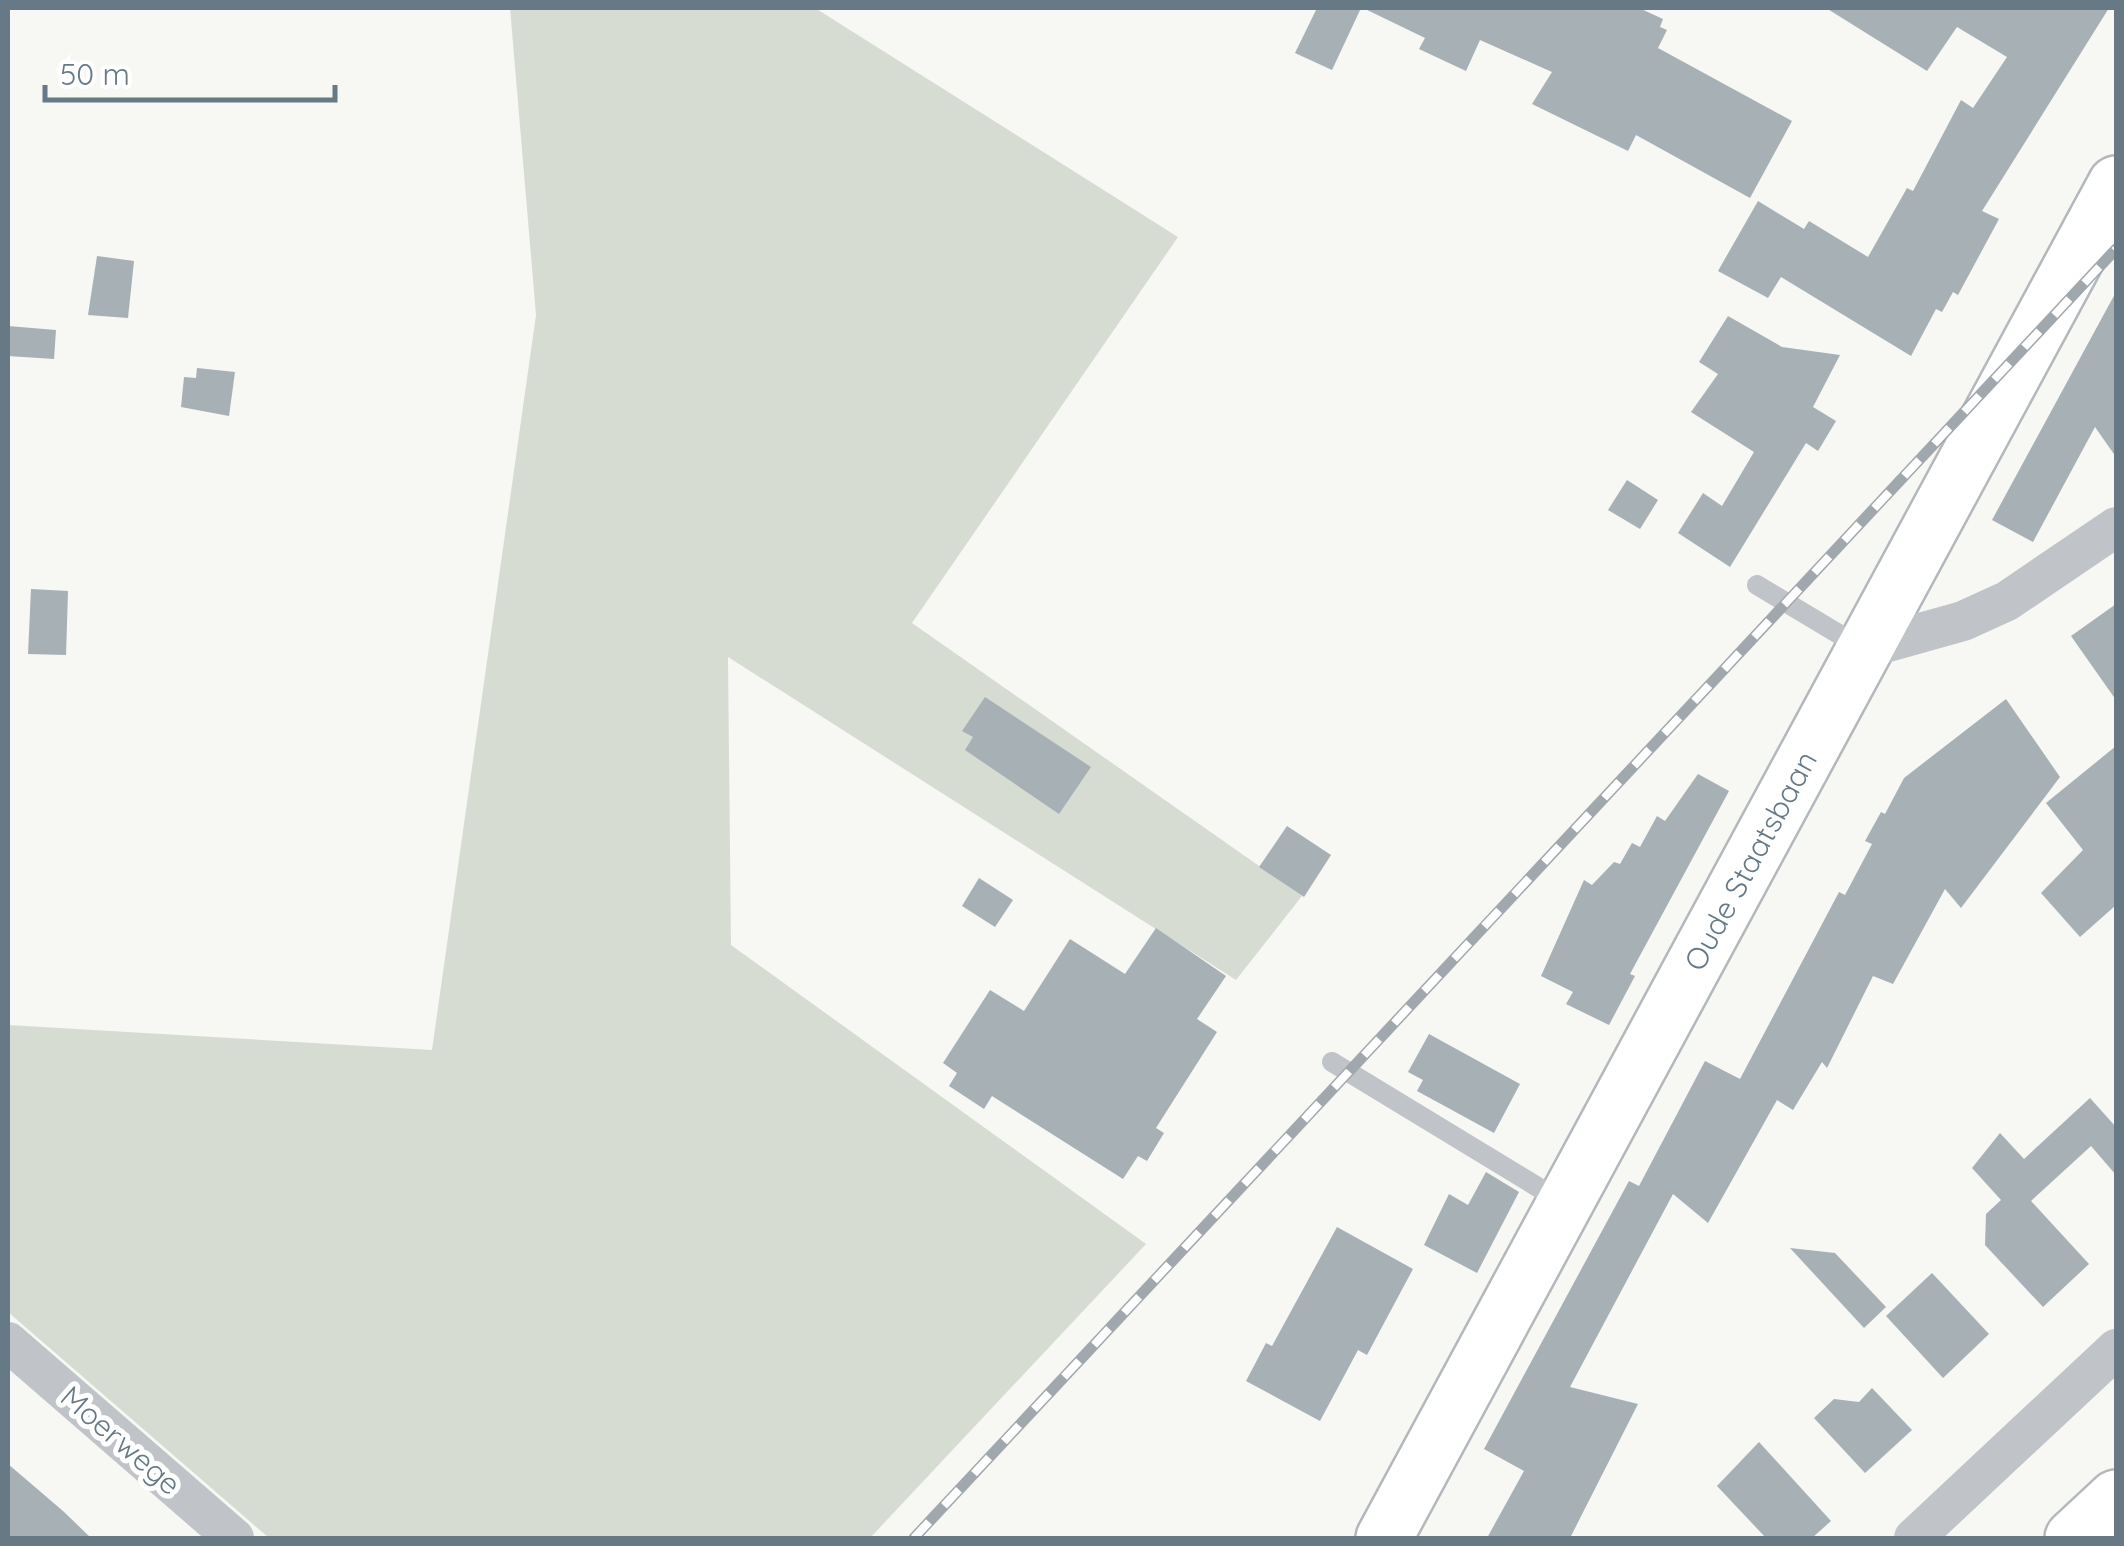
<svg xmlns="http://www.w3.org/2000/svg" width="2124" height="1546" font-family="Quicksand,sans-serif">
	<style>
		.green { fill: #d7dcd3 }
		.building { fill: #a6b0b5 }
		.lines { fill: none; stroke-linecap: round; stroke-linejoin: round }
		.secondary-casing { stroke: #b2b8bc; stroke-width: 60 }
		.primary-casing { stroke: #b3b8bc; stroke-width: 60 }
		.lane { stroke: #c0c4c8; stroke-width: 20 }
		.street { stroke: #c0c4c8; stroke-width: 40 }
		.secondary { stroke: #fff; stroke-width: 55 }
		.primary { stroke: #fff; stroke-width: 55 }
		.rail-casing { stroke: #a1a8ad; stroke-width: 11 }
		.rail { stroke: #fff; stroke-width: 8; stroke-dasharray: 22; stroke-linecap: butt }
		.labels { text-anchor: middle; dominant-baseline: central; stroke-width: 10; stroke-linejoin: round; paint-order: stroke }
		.street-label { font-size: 30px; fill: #667985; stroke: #fff }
	</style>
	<rect width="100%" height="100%" fill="#f7f7f4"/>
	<path class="green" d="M 510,8 L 815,8 L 1178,237 L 912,623 L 1302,896 L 1236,980 L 728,657 L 731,945 L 1146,1244 L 870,1538 L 269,1538 L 8,1312 L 8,1025 L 432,1050 L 536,315 Z"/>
	<g class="building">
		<path d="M 1317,8 L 1361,8 L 1332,70 L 1295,53 Z"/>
		<path d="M 1363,8 L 1639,8 L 1663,19 L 1660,27 L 1667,30 L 1658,48 L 1792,121 L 1750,198 L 1636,135 L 1628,151 L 1532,104 L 1552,72 L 1480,40 L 1466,71 L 1419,49 L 1425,38 Z"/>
		<path d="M 1826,8 L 2109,8 L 1982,211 L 1999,219 L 1958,295 L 1953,292 L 1942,312 L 1936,309 L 1911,356 L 1781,277 L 1768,298 L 1718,271 L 1758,201 L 1804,229 L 1809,221 L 1868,257 L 1907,188 L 1913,191 L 1961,100 L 1973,108 L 2007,57 L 1957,27 L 1927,71 Z"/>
		<path d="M 97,256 L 134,261 L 128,318 L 88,315 Z"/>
		<path d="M 2116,292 L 2116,457 L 2095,427 L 2033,542 L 1992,520 Z"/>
		<path d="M 1728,316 L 1782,347 L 1840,355 L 1813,407 L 1836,421 L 1818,451 L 1806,443 L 1730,567 L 1678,533 L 1703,493 L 1722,506 L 1754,452 L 1691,412 L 1718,374 L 1699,362 Z"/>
		<path d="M 8,326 L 56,330 L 54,359 L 8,356 Z"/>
		<path d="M 197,368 L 235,372 L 229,416 L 181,407 L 184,377 L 196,378 Z"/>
		<path d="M 1627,480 L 1658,500 L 1640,529 L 1608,510 Z"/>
		<path d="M 31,589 L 68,591 L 66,655 L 28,654 Z"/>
		<path d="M 2116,604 L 2116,700 L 2071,636 Z"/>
		<path d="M 985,697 L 1091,767 L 1059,814 L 965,750 L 973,737 L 962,731 Z"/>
		<path d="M 2006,699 L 2060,777 L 1961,908 L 1945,889 L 1893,984 L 1873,976 L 1827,1068 L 1822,1062 L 1793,1110 L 1777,1100 L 1708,1223 L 1673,1194 L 1570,1387 L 1638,1404 L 1570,1538 L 1487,1538 L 1524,1471 L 1484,1449 L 1629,1181 L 1639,1186 L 1705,1061 L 1740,1079 L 1839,892 L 1845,895 L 1872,844 L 1865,841 L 1881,812 L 1885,814 L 1904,778 Z"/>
		<path d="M 2116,746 L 2116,905 L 2080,937 L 2041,893 L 2083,850 L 2046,803 Z"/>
		<path d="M 1698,774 L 1729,791 L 1630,974 L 1635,976 L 1609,1025 L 1566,1004 L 1573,992 L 1541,976 L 1584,880 L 1592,885 L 1614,862 L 1620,864 L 1632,843 L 1640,847 L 1657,816 L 1665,821 Z"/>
		<path d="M 1287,826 L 1331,855 L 1304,897 L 1259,867 Z"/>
		<path d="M 979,878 L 1013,900 L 995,927 L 962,906 Z"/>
		<path d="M 1156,928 L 1226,976 L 1197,1019 L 1217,1032 L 1156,1128 L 1164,1133 L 1147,1161 L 1138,1156 L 1123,1179 L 992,1096 L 984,1109 L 949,1086 L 957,1073 L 943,1063 L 990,990 L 1024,1011 L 1070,939 L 1125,974 Z"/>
		<path d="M 1429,1034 L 1520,1084 L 1494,1133 L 1417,1091 L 1423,1080 L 1408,1072 Z"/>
		<path d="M 2090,1098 L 2116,1127 L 2116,1175 L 2091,1146 L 2031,1201 L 2089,1264 L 2043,1307 L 1985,1245 L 1986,1214 L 2001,1200 L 1972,1168 L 2000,1133 L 2024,1159 Z"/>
		<path d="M 1486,1172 L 1519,1192 L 1477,1273 L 1424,1245 L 1449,1194 L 1468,1205 Z"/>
		<path d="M 1337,1227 L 1413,1269 L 1367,1355 L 1358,1350 L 1320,1421 L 1246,1381 L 1266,1343 L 1272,1346 Z"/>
		<path d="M 1790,1248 L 1835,1253 L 1886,1307 L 1864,1328 Z"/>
		<path d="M 1932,1273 L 1989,1334 L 1943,1378 L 1886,1316 Z"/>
		<path d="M 1872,1388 L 1912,1430 L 1865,1473 L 1814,1418 L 1834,1399 L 1859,1402 Z"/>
		<path d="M 1759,1442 L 1831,1521 L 1812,1538 L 1766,1538 L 1717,1486 Z"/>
		<path d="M 8,1464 L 63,1511 L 91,1538 L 8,1538 Z"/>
	</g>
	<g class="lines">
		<defs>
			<g id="secondary">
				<path id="s1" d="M 1384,1538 L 2116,184"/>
			</g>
			<path id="primary" d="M 2073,1538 L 2116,1498"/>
		</defs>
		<use href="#secondary" class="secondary-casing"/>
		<use href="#primary" class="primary-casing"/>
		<g class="lane">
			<path d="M 1757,585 L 1862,648"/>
			<path d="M 1332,1062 L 1564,1203"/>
		</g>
		<g class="street">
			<path d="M 1863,649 L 1963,621 L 2007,601 L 2116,527"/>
			<path d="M 8,1342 L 234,1538"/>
			<path d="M 1914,1538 L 2116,1349"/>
		</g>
		<use href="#secondary" class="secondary"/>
		<use href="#primary" class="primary"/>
		<defs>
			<path id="rail" d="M 914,1538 L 2116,249"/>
		</defs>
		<use href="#rail" class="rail-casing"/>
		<use href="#rail" class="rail"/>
	</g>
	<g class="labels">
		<g class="street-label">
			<text stroke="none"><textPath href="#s1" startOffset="770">Oude Staatsbaan</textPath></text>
			<text transform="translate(121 1440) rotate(41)">Moerwege</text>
		</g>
	</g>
	<rect width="2124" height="1546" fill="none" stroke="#667985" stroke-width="20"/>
	<path d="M45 85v15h290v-15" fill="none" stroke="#667985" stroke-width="5"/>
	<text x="60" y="85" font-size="30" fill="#667985" stroke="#ffffff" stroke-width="8" paint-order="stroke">50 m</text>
</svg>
